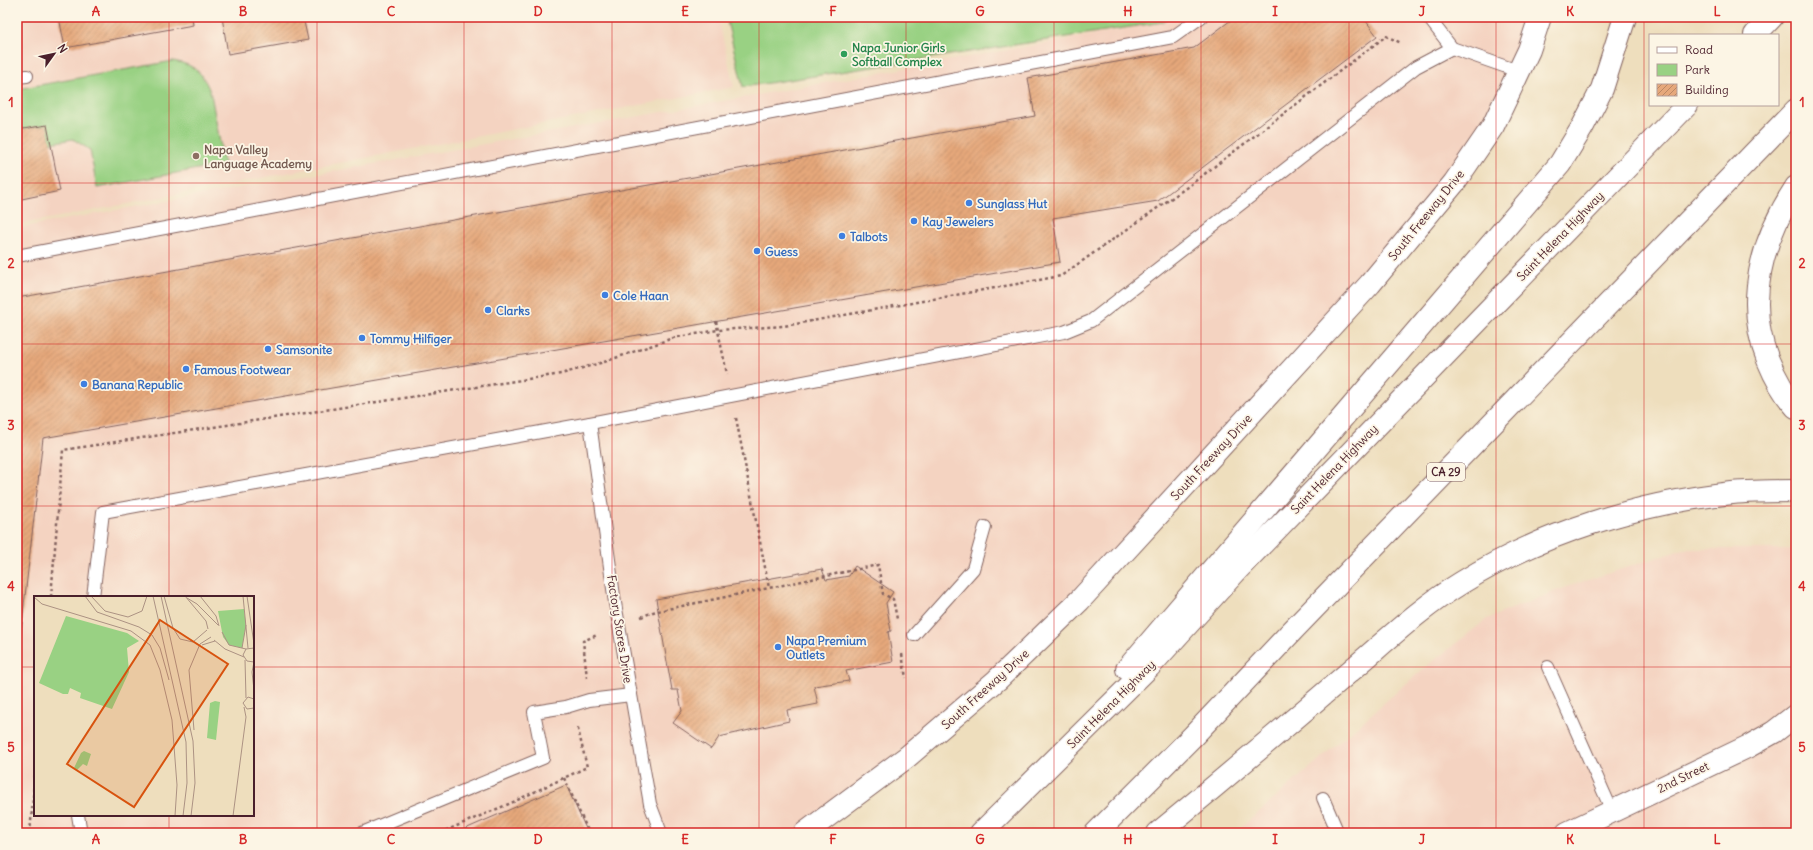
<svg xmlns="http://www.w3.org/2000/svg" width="1813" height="850" font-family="Delius,sans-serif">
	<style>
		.built { fill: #f4d3c1; fill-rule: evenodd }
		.park { fill: #99d183; stroke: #727857 }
		.building { fill: url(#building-hatch) }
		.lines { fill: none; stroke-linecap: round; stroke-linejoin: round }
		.service-casing { stroke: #83625e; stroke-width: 14 }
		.minor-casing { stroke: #83625e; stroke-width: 24 }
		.tertiary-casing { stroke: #83625e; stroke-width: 24 }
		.motorway-casing { stroke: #83625e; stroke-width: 24 }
		.path { stroke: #83625e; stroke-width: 2.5; stroke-dasharray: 3 3; stroke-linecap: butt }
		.service { stroke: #fff; stroke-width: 12 }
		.minor { stroke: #fff; stroke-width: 22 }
		.tertiary { stroke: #fff; stroke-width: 22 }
		.motorway { stroke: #fff; stroke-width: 22 }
		.grid { fill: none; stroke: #d62828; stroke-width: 1; stroke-opacity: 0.55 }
		.leisure-dot { fill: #2e9e5b; stroke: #fcf5e5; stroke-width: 1.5 }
		.education-dot { fill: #8d6e63; stroke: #fcf5e5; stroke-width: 1.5 }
		.shop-dot { fill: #3f7fe0; stroke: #fcf5e5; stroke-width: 1.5 }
		.labels { text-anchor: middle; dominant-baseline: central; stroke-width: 3.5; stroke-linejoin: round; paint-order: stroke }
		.shield { fill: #fcf5e5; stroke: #7f5f63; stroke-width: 1 }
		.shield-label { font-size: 11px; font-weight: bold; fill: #4a1f2b }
		.leisure-label { font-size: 12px; font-weight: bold; fill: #27864d; stroke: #fcf5e5; text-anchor: start }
		.education-label { font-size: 12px; font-weight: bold; fill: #785e54; stroke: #fcf5e5; text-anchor: start }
		.shop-label { font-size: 12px; font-weight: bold; fill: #366cbe; stroke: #fcf5e5; text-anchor: start }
		.street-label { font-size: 12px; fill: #4a1f2b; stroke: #fcf5e5 }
		.inset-road { fill: none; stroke: #ac9283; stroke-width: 1 }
		.view { fill: #d8530f; fill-opacity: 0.15; stroke: #d8530f; stroke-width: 2 }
		.inset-edge { fill: none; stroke: #4a1f2b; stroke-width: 2 }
		.neatline { fill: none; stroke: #d62828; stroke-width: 1.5 }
		.grid-label { font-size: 13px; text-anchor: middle; font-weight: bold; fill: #d62828 }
	</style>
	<defs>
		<pattern id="building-hatch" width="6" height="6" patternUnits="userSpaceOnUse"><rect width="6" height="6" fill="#e6a87b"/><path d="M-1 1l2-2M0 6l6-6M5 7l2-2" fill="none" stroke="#bc8865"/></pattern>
	</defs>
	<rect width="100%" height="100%" fill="#fcf5e5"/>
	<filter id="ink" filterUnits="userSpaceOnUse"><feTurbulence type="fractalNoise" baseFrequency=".025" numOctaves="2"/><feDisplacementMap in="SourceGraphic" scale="8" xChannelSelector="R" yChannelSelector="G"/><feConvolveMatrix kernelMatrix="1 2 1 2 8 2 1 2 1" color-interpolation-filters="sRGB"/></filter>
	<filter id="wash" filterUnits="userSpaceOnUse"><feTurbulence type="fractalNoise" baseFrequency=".012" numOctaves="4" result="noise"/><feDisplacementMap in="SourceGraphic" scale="16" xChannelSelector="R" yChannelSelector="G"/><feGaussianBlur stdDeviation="0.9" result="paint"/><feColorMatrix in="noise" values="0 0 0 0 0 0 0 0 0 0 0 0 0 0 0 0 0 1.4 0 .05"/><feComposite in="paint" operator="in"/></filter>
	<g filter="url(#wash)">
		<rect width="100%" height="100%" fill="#eedebd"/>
		<g class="built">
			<path d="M 17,17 L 718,17 L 734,87 L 17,225 Z"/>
			<path d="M 1170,17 L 1540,17 L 1454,183 L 1080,600 L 805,833 L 17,833 L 17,228 L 1163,22 ZM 35,597 L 253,597 L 253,815 L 35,815 Z"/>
			<path d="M 1684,549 L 1796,549 L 1796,833 L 1235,833 L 1423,669 L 1487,619 L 1563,588 Z"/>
		</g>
		<g class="park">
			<path d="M 726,17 L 1170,17 L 1163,22 L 743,87 Z"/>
			<path d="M 173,61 C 196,65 203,73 211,94 L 224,164 L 97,188 L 90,150 L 73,139 L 51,143 L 47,125 L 17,130 L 17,89 Z"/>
		</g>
		<g id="blocks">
			<g class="building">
				<path d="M 59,17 L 192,17 L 193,25 L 65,48 Z"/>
				<path d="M 222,17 L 303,17 L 308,40 L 228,54 Z"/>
				<path d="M 1235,17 L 1363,17 L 1377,36 L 1158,201 L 1053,218 L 1060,262 L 43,438 L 17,667 L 17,298 L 1035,116 L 1028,78 L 1194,48 Z"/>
				<path d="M 47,125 L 60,191 L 17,200 L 17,130 Z"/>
				<path d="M 855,566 L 893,592 L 886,603 L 891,631 L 888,632 L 893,662 L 846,671 L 849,681 L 814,686 L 818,704 L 787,710 L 789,721 L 719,737 L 711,749 L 673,723 L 682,711 L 678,690 L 672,690 L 656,599 L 822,569 L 826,580 L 849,576 Z"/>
				<path d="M 566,785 L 588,833 L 456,833 Z"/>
			</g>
		</g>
	</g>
	<g filter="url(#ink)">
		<use href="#blocks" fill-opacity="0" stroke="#83625e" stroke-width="1"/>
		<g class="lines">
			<defs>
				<g id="service">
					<path d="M 1428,17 L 1452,48 L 1518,71"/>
					<path d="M 17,77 L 27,76"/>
					<path d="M 17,256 L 1173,37 L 1201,17"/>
					<path d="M 590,423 L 615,603 L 650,804 L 661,833"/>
					<path d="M 93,597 L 103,512 L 590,423 L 1064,332 L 1091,321 L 1416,67 L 1452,48"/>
					<path d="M 914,635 L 973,569 L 985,527"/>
					<path d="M 1548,667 L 1612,811"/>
					<path d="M 1323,798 L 1338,833"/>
					<path d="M 78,815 L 81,833"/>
					<path d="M 362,833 L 543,758 L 534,712 L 566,707 L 589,700 L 631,695"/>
				</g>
				<path id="minor" d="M 1567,833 L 1749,746 L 1774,732 L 1796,715"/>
				<path id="tertiary" d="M 805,833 L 907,757 L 997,680 L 1080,600 L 1370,284 L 1454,183 L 1493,126 L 1529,50 L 1540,17"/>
				<g id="motorway">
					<path d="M 1755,35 L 1772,17"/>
					<path d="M 1796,187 C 1762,239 1744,301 1768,360 C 1775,377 1784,394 1796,407"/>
					<path d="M 1127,669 L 1560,164 L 1583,126 L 1602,89 L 1625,17"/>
					<path d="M 981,833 L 1149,667 L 1238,569 L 1687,105"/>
					<path d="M 1096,833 L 1193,736 L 1293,630 L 1796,110"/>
					<path d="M 1158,833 C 1222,781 1284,728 1347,674 C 1384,643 1420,608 1461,583 C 1541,533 1639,503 1732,493 C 1753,491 1775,491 1796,491"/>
				</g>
			</defs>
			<use href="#service" class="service-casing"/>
			<use href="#minor" class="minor-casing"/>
			<use href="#tertiary" class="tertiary-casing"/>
			<use href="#motorway" class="motorway-casing"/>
			<g class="path">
				<path d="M 716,321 L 727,374"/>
				<path d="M 736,418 L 769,588 L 878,565 L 883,594 L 893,599 L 897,619"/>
				<path d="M 51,597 L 63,450 L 561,374 L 604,362 L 673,338 L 718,330 L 784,326 L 1061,276 L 1190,185 L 1386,36 L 1401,43"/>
				<path d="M 641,617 L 653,612 L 769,588"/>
				<path d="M 902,654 L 906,678"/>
				<path d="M 587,678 L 583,641 L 597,635"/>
				<path d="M 564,778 L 589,833"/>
				<path d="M 30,833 L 35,776"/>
				<path d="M 440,833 L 511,803 L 587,767 L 578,729 L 580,728"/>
			</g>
			<use href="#service" class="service"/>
			<use href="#minor" class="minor"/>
			<use href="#tertiary" class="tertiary"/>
			<use href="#motorway" class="motorway"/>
		</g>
	</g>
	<path class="grid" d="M 169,17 L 169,597M 317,17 L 317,833M 464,17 L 464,833M 612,17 L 612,833M 759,17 L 759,833M 906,17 L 906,833M 1054,17 L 1054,833M 1201,17 L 1201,833M 1349,17 L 1349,833M 1496,17 L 1496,833M 1644,17 L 1644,833M 17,183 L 1796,183M 17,344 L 1796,344M 17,506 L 1796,506M 17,667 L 35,667M 253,667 L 1796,667M 169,815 L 169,833"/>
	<circle class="leisure-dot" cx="844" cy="54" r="4"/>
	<circle class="education-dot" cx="196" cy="156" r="4"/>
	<g class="shop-dot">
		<circle cx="969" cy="203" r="4"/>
		<circle cx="914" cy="221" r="4"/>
		<circle cx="842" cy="236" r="4"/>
		<circle cx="757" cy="251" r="4"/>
		<circle cx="605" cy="295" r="4"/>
		<circle cx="488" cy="310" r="4"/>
		<circle cx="362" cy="338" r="4"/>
		<circle cx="268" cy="349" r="4"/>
		<circle cx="186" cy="369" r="4"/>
		<circle cx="84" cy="384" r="4"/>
		<circle cx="778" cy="647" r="4"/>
	</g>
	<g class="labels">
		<rect class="shield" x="1427" y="463" width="38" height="18" rx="3"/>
		<g class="shield-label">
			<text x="1446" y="472">CA 29</text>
		</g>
		<g class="leisure-label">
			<text x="852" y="47">Napa Junior Girls<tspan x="852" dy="14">Softball Complex</tspan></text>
		</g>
		<g class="education-label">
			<text x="204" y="149">Napa Valley<tspan x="204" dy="14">Language Academy</tspan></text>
		</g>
		<g class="shop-label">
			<text x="977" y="203">Sunglass Hut</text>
			<text x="922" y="221">Kay Jewelers</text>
			<text x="850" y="236">Talbots</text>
			<text x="765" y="251">Guess</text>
			<text x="613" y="295">Cole Haan</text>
			<text x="496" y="310">Clarks</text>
			<text x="370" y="338">Tommy Hilfiger</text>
			<text x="276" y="349">Samsonite</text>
			<text x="194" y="369">Famous Footwear</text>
			<text x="92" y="384">Banana Republic</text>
			<text x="786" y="640">Napa Premium<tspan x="786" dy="14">Outlets</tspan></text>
		</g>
		<g class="street-label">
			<text transform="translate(1426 215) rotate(-51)">South Freeway Drive</text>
			<text transform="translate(1560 236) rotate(-46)">Saint Helena Highway</text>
			<text transform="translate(1211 457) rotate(-47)">South Freeway Drive</text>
			<text transform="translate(1334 469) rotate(-46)">Saint Helena Highway</text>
			<text transform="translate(620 629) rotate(81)">Factory Stores Drive</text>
			<text transform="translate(985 689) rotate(-42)">South Freeway Drive</text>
			<text transform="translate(1111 704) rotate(-45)">Saint Helena Highway</text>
			<text transform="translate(1683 777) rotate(-26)">2nd Street</text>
		</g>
	</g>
	<g transform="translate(34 596)">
		<rect width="220" height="220" fill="#eedebd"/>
		<path d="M 210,13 L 212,29 L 208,52 L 195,49 L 189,41 L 184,15 ZM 181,105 L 186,106 L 182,144 L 173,142 L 176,107 Z" fill="#99d183"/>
		<path d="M 32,20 L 93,37 L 105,45 L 93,52 L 95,76 L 78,113 L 46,102 L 47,97 L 36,92 L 34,98 L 29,98 L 5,87 ZM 50,155 L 57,158 L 53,170 L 49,168 L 43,174 L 40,172 L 47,157 Z" fill="#99d183"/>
		<path class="inset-road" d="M 51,0 L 63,16 L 105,31 L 118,39 L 126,52 L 135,84M 57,0 L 71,15 L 94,21 L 108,15 L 113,0M 119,0 L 152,146 L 153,187 L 149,220M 127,0 L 159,145 L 161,187 L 157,220M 130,0 L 139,32 L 146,43 L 159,46 L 173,34M 151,0 L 172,25 L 174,33M 166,0 L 182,20 L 185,30M 209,0 L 214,52M 213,0 L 220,48M 0,1 L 8,8 L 97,35 L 116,49 L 126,74 L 138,124 L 143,189 L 141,220M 153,2 L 163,8 L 184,29M 188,36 L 195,49 L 212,53M 180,44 L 191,53 L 210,61M 168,49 L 181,45M 208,52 L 212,29M 220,52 L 212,53 L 209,59 L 213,65 L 220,66M 211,64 L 212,102M 220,66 L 218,76 L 220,94M 220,103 L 214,101 L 209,107 L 213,113 L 220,112M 160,134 L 155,74 L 166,48 L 177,41M 199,220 L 212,121 L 210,111"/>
		<path class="view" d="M 126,24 L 194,68 L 100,211 L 33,168 Z"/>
		<rect width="220" height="220" class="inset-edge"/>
	</g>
	<rect width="1813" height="850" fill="none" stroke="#fcf5e5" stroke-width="44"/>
	<rect x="1649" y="34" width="130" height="72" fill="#fcf5e5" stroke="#b59f9b"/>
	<rect x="1657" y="47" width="20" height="6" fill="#ffffff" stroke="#b59f9b"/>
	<text x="1685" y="54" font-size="12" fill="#4a1f2b">Road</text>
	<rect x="1657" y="64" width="20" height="12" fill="#99d183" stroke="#b59f9b"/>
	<text x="1685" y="74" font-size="12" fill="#4a1f2b">Park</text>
	<rect x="1657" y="84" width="20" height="12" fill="url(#building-hatch)" stroke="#b59f9b"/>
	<text x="1685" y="94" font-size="12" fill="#4a1f2b">Building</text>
	<g transform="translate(54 54) rotate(57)" stroke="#fcf5e5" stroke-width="3" paint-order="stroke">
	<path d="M0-3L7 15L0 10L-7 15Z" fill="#4a1f2b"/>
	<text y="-6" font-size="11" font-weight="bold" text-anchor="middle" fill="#4a1f2b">N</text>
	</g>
	<rect x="22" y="22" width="1769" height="806" class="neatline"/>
	<g class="grid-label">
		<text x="96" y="16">A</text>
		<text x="243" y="16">B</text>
		<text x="391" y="16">C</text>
		<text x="538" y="16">D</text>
		<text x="685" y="16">E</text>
		<text x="833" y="16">F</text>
		<text x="980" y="16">G</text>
		<text x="1128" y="16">H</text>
		<text x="1275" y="16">I</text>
		<text x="1422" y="16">J</text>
		<text x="1570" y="16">K</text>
		<text x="1717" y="16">L</text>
		<text x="11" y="107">1</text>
		<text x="1802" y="107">1</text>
		<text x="11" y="268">2</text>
		<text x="1802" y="268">2</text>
		<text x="11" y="430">3</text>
		<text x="1802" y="430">3</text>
		<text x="11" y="591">4</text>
		<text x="1802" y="591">4</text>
		<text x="11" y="752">5</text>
		<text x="1802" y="752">5</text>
		<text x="96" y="844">A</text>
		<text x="243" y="844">B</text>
		<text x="391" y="844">C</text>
		<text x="538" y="844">D</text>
		<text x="685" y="844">E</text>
		<text x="833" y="844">F</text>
		<text x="980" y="844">G</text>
		<text x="1128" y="844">H</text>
		<text x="1275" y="844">I</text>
		<text x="1422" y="844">J</text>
		<text x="1570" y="844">K</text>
		<text x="1717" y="844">L</text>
	</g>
</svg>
